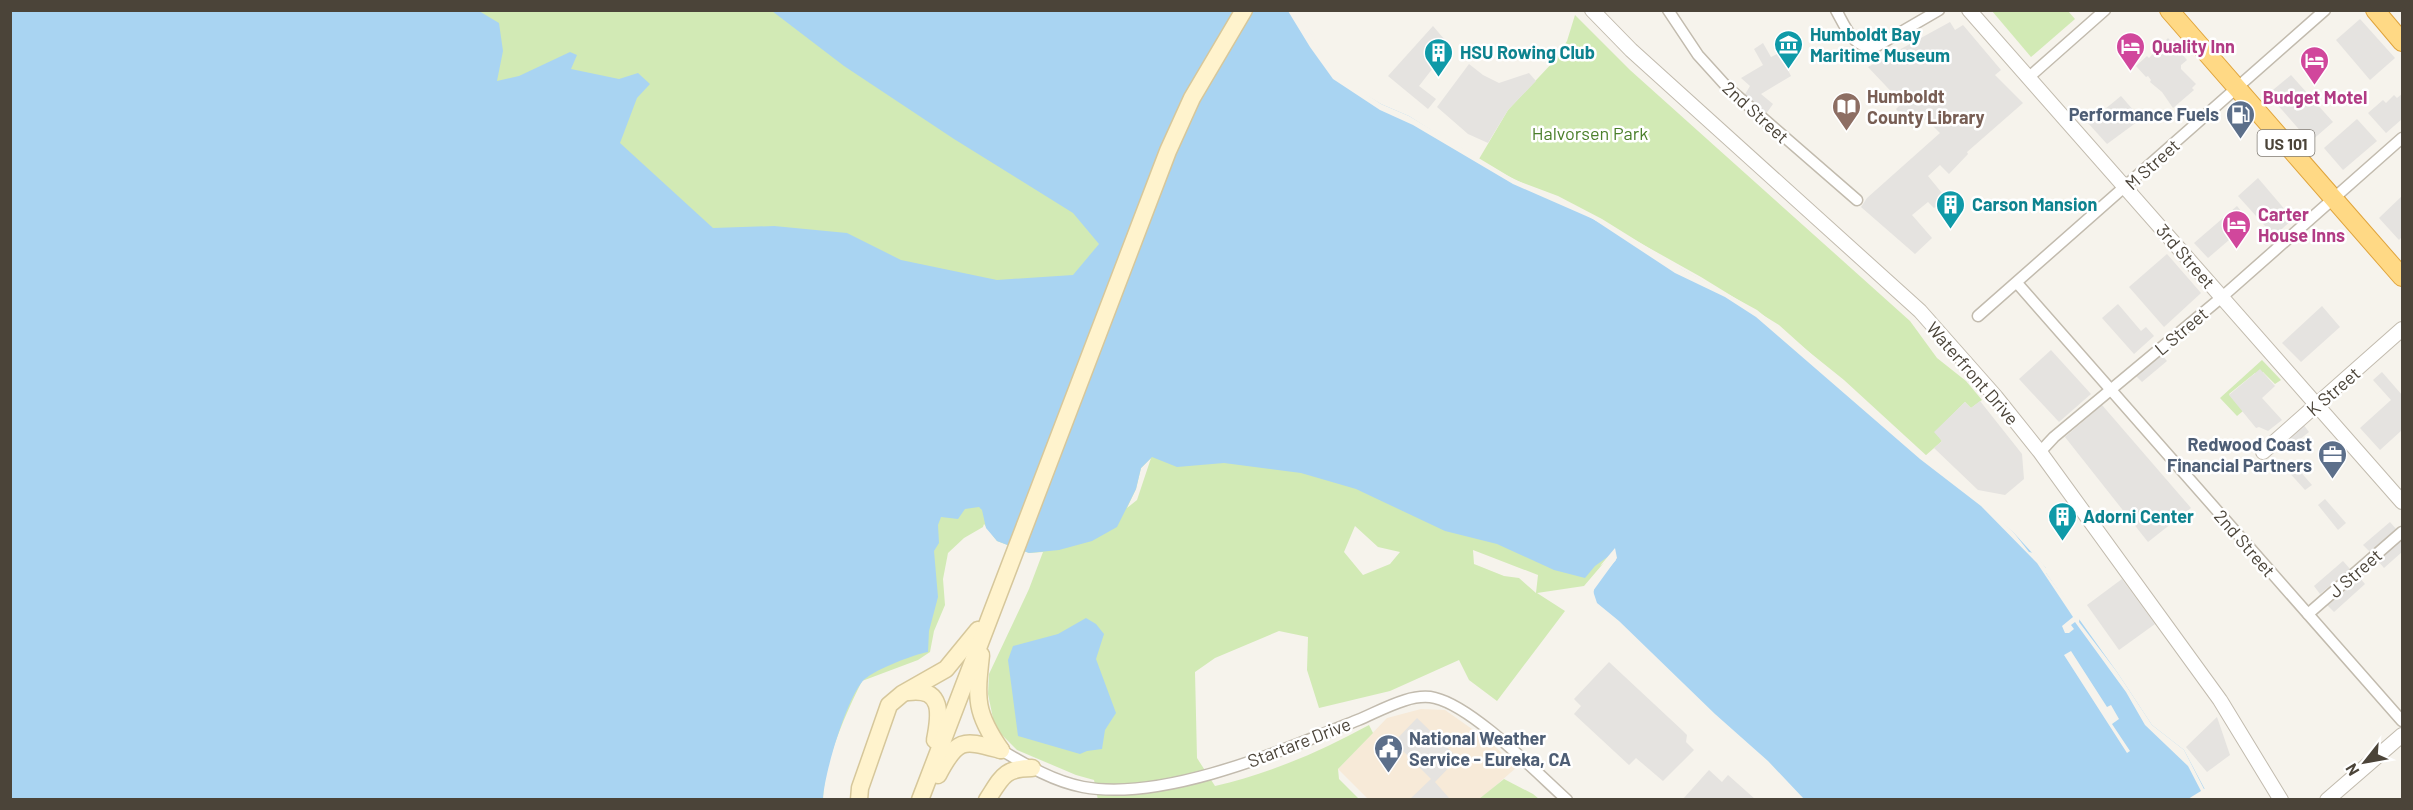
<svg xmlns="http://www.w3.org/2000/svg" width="2413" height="810" font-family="Barlow,sans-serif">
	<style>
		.commercial { fill: #f7ead8 }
		.green { fill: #d2eab5; fill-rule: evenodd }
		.parking { fill: #e5e3e0 }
		.water { fill: #a9d4f2 }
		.pier { fill: #f6f3ec }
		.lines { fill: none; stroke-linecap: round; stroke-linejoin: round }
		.minor-casing { stroke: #c2bbae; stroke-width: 13 }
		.tertiary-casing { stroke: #c2bbae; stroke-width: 16 }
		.secondary-casing { stroke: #d6c79b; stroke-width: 19 }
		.trunk-casing { stroke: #e0a43c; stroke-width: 20 }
		.minor { stroke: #fff; stroke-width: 10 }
		.tertiary { stroke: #fff; stroke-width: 14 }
		.secondary { stroke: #fff3cd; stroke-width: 16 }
		.trunk { stroke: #ffd985; stroke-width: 18 }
		.labels { text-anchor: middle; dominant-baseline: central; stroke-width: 5; stroke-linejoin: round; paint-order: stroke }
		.shield { fill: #fff; stroke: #817c74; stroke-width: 1.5 }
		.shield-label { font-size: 16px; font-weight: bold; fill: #4b4439 }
		.culture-label { font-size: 18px; font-weight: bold; fill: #0d838f; stroke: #fff; text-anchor: start }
		.hotel-label { font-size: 18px; font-weight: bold; fill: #b23c85; stroke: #fff; text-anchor: start }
		.education-label { font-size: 18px; font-weight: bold; fill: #785e54; stroke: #fff; text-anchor: start }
		.street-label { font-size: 18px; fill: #4b4439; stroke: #fff }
		.service-label { font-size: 18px; font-weight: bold; fill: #4e5e75; stroke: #fff; text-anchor: end }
		.park-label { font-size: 18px; fill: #4a7f2a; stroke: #fff }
	</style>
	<rect width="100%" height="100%" fill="#f6f3ec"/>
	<path class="commercial" d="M 1421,709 L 1445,710 L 1489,741 L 1517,767 L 1479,800 L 1368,799 L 1338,769 L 1387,718 Z"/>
	<g class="green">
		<path d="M 10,11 L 816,11 L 1108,221 L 1142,419 L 1613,552 L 1584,586 L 1537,593 L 1565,611 L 1497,701 L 1469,680 L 1459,660 L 1390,691 L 1319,708 L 1307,670 L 1308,637 L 1279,631 L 1215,658 L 1195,672 L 1197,758 L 1215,786 C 1270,773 1320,752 1369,725 L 1373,733 L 1338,769 L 1339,779 L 1359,799 L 1098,800 L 1094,780 L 1076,775 L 1017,750 L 995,728 L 988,694 L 989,674 L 1029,589 L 1043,552 L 1029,553 L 997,541 L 984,524 L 983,527 L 964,538 L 948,553 L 943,579 L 945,605 L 934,631 L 930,652 L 918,660 L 862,681 C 845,715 824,762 823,799 ZM 1151,458 L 1137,500 L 1127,508 L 1136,489 L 1141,468 ZM 1355,526 L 1378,547 L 1400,552 L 1390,564 L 1363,575 L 1344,552 ZM 1473,550 L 1538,575 L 1536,593 L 1519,578 L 1504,576 L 1474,564 Z"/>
		<path d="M 1992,11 L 2068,11 L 2075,19 L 2031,57 Z"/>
		<path d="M 1575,15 L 1630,70 L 1910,321 L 1937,358 L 1966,381 L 1982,400 L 1971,408 L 1965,402 L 1935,432 L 1942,441 L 1925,456 L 1779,325 L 1701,277 L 1601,221 L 1506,175 L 1479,159 L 1508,110 L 1554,61 L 1567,41 Z"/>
		<path d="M 2262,360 L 2281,380 L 2275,384 L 2263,372 L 2255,373 L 2229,394 L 2243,411 L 2237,416 L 2220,398 Z"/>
		<path d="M 1504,779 L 1533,794 L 1539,799 L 1479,799 Z"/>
	</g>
	<g class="parking">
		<path d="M 2360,19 L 2395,58 L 2370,80 L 2336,40 Z"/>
		<path d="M 1950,22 L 1955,30 L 1963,25 L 2001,70 L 1995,75 L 2023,103 L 1967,152 L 1968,154 L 1949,174 L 1940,165 L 1928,176 L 1946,198 L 1934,208 L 1928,202 L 1912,215 L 1932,238 L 1915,254 L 1861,207 L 1867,198 L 1940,133 L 1926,119 L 1913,129 L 1896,109 L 1902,103 L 1868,67 Z"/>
		<path d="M 1433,26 L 1450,46 L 1419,86 L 1436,99 L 1428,109 L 1388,76 Z"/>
		<path d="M 2168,38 L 2187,60 L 2181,65 L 2181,69 L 2196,84 L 2192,88 L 2194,90 L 2173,108 L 2162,92 L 2150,82 L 2151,80 L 2148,76 L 2146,77 L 2136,66 L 2147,56 L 2149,58 Z"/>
		<path d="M 1763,43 L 1771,57 L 1779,53 L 1791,76 L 1761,94 L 1773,104 L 1766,114 L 1744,96 L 1750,86 L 1741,78 L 1763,65 L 1754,49 Z"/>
		<path d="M 1469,64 L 1483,75 L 1499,83 L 1529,73 L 1536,81 L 1508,110 L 1488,143 L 1468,134 L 1437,107 Z"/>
		<path d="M 2291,75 L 2333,122 L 2310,142 L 2268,94 Z"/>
		<path d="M 2402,94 L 2402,119 L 2386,133 L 2368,113 L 2383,100 L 2386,103 L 2394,95 L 2397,98 Z"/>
		<path d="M 2121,96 L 2141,119 L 2107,144 L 2088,123 Z"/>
		<path d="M 2357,119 L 2377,141 L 2343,170 L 2324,148 Z"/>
		<path d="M 2258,178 L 2293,219 L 2274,236 L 2238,196 Z"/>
		<path d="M 2402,196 L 2402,237 L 2399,240 L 2379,218 Z"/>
		<path d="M 2237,206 L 2250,222 L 2208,258 L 2194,243 Z"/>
		<path d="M 2167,254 L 2201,293 L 2164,327 L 2129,287 Z"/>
		<path d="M 2118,304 L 2141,331 L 2146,327 L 2154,336 L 2134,354 L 2102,318 Z"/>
		<path d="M 2322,306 L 2340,327 L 2301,362 L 2282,343 Z"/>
		<path d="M 2051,350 L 2091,394 L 2059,422 L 2019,379 Z"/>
		<path d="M 2161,354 L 2167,361 L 2142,382 L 2136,376 Z"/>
		<path d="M 2260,369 L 2275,386 L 2262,398 L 2282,420 L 2268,431 L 2259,427 L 2256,428 L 2229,395 Z"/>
		<path d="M 2382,372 L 2402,395 L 2402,430 L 2380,450 L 2360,428 L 2391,400 L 2373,380 Z"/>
		<path d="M 1980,401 L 2022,454 L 2024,479 L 2005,495 L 1978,490 L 1934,448 L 1942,441 L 1934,432 L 1965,402 L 1971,408 Z"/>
		<path d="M 2102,405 L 2191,508 L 2148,542 L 2065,437 Z"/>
		<path d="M 2303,424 L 2309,432 L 2283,453 L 2277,446 Z"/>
		<path d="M 2292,462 L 2312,485 L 2305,490 L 2285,468 Z"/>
		<path d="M 2325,499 L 2346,523 L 2338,530 L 2318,505 Z"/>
		<path d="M 2390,522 L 2396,529 L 2370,552 L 2363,545 Z"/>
		<path d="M 2402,539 L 2402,552 L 2384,568 L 2378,561 Z"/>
		<path d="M 2343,561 L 2350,569 L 2320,594 L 2314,586 Z"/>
		<path d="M 2359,577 L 2365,584 L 2334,612 L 2327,605 Z"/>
		<path d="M 2122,579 L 2155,624 L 2119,650 L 2087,605 Z"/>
		<path d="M 1609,662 L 1683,731 L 1687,735 L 1686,742 L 1694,750 L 1663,781 L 1636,758 L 1629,765 L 1574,714 L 1581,706 L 1574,699 Z"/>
		<path d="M 2217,717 L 2230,755 L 2207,772 L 2186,747 Z"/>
		<path d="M 1417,718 L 1458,758 L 1435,782 L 1449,798 L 1447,799 L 1410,799 L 1431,779 L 1394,742 Z"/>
		<path d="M 1709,770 L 1722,782 L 1728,775 L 1755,799 L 1683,799 Z"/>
	</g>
	<g class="water">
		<path d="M 10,11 L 479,11 L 499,23 L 503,51 L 497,81 L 519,76 L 570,52 L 577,55 L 571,69 L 619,79 L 638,73 L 650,84 L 637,98 L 620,143 L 713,228 L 774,226 L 847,233 L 901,260 L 997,280 L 1073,275 L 1099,244 L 1073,213 L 954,139 L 844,66 L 772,11 L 1296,11 L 1328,64 L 1342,80 L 1381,104 L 1409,116 L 1513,182 L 1554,197 L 1758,312 L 2014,533 L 2046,568 L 2046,573 L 2117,672 L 2152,725 L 2184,750 L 2210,799 L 1799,799 L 1592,601 L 1595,584 L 1616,560 L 1613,553 L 1595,566 L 1585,578 L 1554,570 L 1497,544 L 1445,531 L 1356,489 L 1301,473 L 1224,463 L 1177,467 L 1152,457 L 1141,468 L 1136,489 L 1117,527 L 1092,541 L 1059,550 L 1029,553 L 997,541 L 986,528 L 982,510 L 979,507 L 965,509 L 958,519 L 941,517 L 938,525 L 939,543 L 934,551 L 938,597 L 929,631 L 928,652 C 915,654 870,671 862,682 C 846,701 824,774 823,799 L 11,799 Z"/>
		<path d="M 1086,618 L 1096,624 L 1104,634 L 1096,659 L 1116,713 L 1105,730 L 1102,749 L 1087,751 L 1080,754 L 1018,736 L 1008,660 L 1013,646 L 1058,634 Z"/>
	</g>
	<g class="pier">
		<path d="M 1288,11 L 1297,11 L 1321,50 L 1344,79 L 1381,104 L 1409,116 L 1515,180 L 1558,196 L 1602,219 L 1684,270 L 1757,310 L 1844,380 L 1928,457 L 1984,502 L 1983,504 L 2014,533 L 2029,552 L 2034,553 L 2046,568 L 2046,573 L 2076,613 L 2080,615 L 2079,622 L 2117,672 L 2152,725 L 2184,750 L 2204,789 L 2207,788 L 2213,800 L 2188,799 L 2201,791 L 2188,766 L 2145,725 L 2126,692 L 2075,622 L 2071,625 L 2074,629 L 2069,633 L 2065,633 L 2062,626 L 2073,617 L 2037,563 L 1981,506 L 1920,459 L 1756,317 L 1725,297 L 1675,273 L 1593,219 L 1513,184 L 1413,125 L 1380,110 L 1333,79 L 1310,47 Z"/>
		<path d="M 1615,548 L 1617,558 L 1593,591 L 1597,603 L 1619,621 L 1715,714 L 1768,761 L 1804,799 L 1796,800 L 1763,766 L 1714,723 L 1703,710 L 1589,603 L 1592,582 L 1613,559 L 1612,557 L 1600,566 Z"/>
		<path d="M 2071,651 L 2107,707 L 2111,705 L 2119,719 L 2112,724 L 2130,751 L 2127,753 L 2064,655 Z"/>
	</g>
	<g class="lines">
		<defs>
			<g id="minor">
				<path d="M 1668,10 L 1698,55 L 1727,87 L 1857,200"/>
				<path d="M 1836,10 C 1846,28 1854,51 1877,46 L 1939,10"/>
				<path d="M 2028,78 L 2105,10"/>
				<path d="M 2017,283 L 2402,721"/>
				<path d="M 1978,316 L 2325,10"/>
				<path d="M 2040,452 L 2054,437 L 2222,297 L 2402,138"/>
				<path d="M 2308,614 L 2402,532"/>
				<path d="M 1001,750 C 1028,766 1053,781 1083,787 C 1164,802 1283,750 1358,720 C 1380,711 1411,692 1435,698 C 1473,707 1536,772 1567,800"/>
			</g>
			<g id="tertiary">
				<path d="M 1592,10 L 1631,50 L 1920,311 L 1996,397 L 2040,452 L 2220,700 L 2281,800"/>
				<path d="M 1969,10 L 2402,502"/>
				<path d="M 2263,452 L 2402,329"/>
				<path d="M 2327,800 L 2402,735"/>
			</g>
			<g id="secondary">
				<path d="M 981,655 C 976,699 975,713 1001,750"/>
				<path d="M 908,692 C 944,687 940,715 935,740"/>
				<path d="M 938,775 C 958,737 963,740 1001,750"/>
				<path d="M 859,800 L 860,788 L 889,705 L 902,694 L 946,669 L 978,630"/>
				<path d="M 920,800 L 1168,151 L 1192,98 L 1244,10"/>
				<path d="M 987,800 C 1002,777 1004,768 1032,768"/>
			</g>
			<g id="trunk">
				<path d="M 2169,10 L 2402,277"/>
				<path d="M 2375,10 L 2402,42"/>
			</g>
		</defs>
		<use href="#minor" class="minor-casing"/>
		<use href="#tertiary" class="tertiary-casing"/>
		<use href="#secondary" class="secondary-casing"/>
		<use href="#trunk" class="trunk-casing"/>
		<use href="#minor" class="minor"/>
		<use href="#tertiary" class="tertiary"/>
		<use href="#secondary" class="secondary"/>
		<use href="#trunk" class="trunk"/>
	</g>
	<defs>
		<symbol id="museum-pin" viewBox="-11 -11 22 30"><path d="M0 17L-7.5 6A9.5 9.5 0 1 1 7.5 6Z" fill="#0f9aa8" stroke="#fff"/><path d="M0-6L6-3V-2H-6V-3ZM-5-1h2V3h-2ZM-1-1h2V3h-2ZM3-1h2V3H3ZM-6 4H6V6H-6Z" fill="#fff"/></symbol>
		<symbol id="hotel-pin" viewBox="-11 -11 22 30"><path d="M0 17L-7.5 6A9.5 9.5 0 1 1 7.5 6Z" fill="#d1479c" stroke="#fff"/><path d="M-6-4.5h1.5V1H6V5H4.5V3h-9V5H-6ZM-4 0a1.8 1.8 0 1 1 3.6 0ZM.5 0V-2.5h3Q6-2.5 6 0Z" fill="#fff"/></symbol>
		<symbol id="building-pin" viewBox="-11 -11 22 30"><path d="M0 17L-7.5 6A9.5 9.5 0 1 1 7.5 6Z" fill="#0f9aa8" stroke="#fff"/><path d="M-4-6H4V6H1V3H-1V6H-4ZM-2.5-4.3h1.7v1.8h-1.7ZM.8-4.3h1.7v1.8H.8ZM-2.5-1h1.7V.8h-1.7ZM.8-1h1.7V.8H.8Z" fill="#fff"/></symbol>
		<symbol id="library-pin" viewBox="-11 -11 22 30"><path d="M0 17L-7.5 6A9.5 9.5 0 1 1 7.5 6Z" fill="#8d6e63" stroke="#fff"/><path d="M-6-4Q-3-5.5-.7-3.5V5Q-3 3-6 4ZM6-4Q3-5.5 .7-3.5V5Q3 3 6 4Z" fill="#fff"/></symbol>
		<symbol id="fuel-pin" viewBox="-11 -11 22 30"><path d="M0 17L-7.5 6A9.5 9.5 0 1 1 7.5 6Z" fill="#5c6f8a" stroke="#fff"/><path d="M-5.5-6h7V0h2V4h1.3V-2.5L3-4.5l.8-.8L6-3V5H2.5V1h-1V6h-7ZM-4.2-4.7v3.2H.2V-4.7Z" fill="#fff"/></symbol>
		<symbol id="office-pin" viewBox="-11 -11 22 30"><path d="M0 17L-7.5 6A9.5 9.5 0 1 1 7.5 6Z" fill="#5c6f8a" stroke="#fff"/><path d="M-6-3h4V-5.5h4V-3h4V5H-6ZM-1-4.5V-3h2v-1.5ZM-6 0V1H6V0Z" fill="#fff"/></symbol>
		<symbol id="civic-pin" viewBox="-11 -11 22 30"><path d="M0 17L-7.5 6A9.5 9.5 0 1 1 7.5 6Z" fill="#5c6f8a" stroke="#fff"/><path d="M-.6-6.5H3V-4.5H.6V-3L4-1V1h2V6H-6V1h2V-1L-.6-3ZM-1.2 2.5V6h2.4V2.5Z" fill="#fff"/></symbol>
	</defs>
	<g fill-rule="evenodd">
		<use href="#museum-pin" x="1772" y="28" width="33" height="45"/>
		<use href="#hotel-pin" x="2114" y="30" width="33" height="45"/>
		<use href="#building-pin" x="1422" y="36" width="33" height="45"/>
		<use href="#hotel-pin" x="2298" y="44" width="33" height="45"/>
		<use href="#library-pin" x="1830" y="90" width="33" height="45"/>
		<use href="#fuel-pin" x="2224" y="98" width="33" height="45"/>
		<use href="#building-pin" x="1934" y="188" width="33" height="45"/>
		<use href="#hotel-pin" x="2220" y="208" width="33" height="45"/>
		<use href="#office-pin" x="2316" y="438" width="33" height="45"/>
		<use href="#building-pin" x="2046" y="500" width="33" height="45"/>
		<use href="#civic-pin" x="1372" y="732" width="33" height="45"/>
	</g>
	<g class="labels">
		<rect class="shield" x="2257.5" y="130" width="57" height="26" rx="4.5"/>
		<g class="shield-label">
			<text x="2286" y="143">US 101</text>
		</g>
		<g class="culture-label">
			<text x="1810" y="34">Humboldt Bay<tspan x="1810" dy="21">Maritime Museum</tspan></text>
			<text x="1460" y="52">HSU Rowing Club</text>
			<text x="1972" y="204">Carson Mansion</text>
			<text x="2083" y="516">Adorni Center</text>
		</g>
		<g class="hotel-label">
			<text x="2152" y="46">Quality Inn</text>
			<text x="2315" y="97" text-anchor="middle">Budget Motel</text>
			<text x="2258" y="214">Carter<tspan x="2258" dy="21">House Inns</tspan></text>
		</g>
		<g class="education-label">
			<text x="1867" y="96">Humboldt<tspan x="1867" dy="21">County Library</tspan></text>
		</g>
		<g class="street-label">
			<text transform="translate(1756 112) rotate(42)">2nd Street</text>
			<text transform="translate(2152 164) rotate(-42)">M Street</text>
			<text transform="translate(2186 256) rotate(49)">3rd Street</text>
			<text transform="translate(2181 331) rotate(-40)">L Street</text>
			<text transform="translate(1973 373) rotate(49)">Waterfront Drive</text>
			<text transform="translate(2333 391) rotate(-41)">K Street</text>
			<text transform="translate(2245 543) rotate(49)">2nd Street</text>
			<text transform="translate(2355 573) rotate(-41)">J Street</text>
			<text transform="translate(1299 742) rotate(-21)">Startare Drive</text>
		</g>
		<g class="service-label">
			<text x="2219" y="114">Performance Fuels</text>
			<text x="2312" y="444">Redwood Coast<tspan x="2312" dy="21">Financial Partners</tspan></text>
			<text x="1409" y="738" text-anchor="start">National Weather<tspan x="1409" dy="21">Service - Eureka, CA</tspan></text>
		</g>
		<g class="park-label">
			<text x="1590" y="133">Halvorsen Park</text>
		</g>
	</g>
	<rect width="2413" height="810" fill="none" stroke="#4b4439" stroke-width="24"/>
	<g transform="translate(2365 762) rotate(239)" stroke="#ffffff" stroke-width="4.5" paint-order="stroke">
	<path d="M0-4.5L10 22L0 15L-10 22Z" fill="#4b4439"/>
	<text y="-9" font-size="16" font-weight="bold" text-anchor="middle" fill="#4b4439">N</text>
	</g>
</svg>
